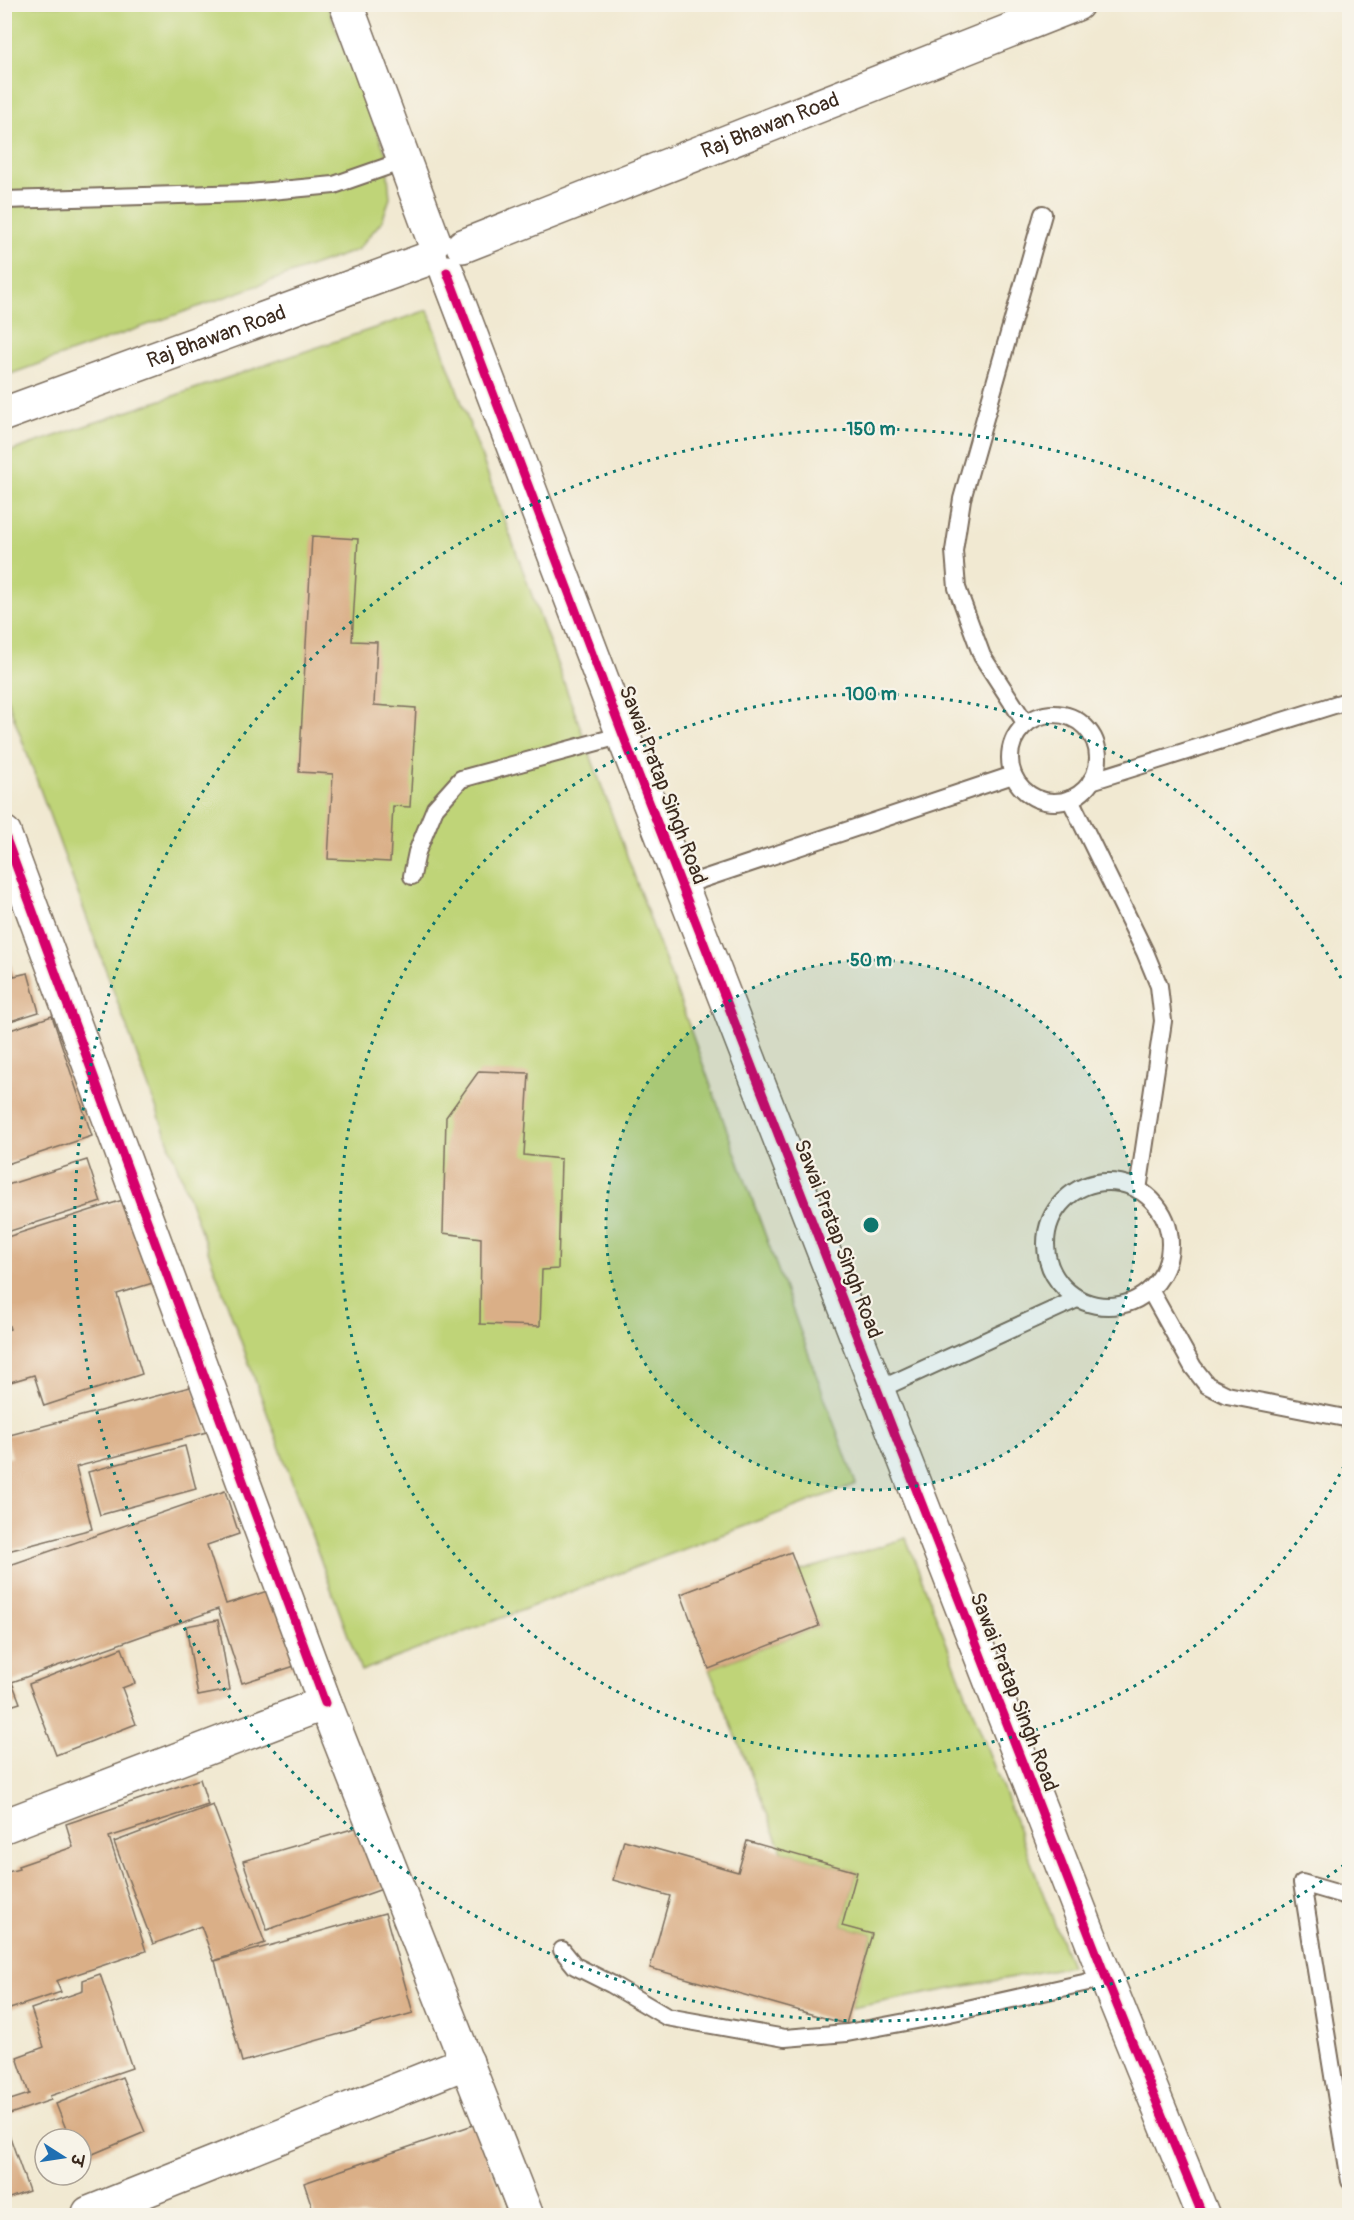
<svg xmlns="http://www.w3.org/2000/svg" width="1354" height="2220" font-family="Pangolin,'Playpen Sans Deva',sans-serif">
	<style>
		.green { fill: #bfd478; stroke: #7d7f4b; stroke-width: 1.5 }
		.building { fill: #daaf87 }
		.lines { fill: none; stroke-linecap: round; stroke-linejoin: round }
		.service-casing { stroke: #7b6d5d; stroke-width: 20 }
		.minor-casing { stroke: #7b6d5d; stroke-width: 36 }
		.tertiary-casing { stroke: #7b6d5d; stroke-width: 36 }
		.service { stroke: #fff; stroke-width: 16 }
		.minor { stroke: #fff; stroke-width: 33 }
		.tertiary { stroke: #fff; stroke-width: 33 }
		.cycleway-casing { stroke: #f7f3e8; stroke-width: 13 }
		.cycleway { stroke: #d6006c; stroke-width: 9 }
		.ring { fill: none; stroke: #0f766e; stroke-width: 3; stroke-dasharray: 3 6 }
		.labels { text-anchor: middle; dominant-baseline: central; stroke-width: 4.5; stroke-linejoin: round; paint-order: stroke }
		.street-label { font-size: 21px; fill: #3b2a1e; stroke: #f7f3e8 }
		.centre { fill: #0f766e; stroke: #f7f3e8; stroke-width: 3 }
		.ring-label { font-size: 18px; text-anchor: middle; font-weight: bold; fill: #0f766e; stroke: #f7f3e8; stroke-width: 4.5; stroke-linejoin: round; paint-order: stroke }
	</style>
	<rect width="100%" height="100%" fill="#f7f3e8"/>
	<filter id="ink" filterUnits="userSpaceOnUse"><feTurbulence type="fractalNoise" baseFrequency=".0167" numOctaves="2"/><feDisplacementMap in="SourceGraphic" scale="12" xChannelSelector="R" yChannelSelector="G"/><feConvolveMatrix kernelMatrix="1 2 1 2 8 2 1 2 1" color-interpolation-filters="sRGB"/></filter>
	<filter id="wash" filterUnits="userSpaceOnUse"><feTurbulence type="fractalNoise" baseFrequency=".008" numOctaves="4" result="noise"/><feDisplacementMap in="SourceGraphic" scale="24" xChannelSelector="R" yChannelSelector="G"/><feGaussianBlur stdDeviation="1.35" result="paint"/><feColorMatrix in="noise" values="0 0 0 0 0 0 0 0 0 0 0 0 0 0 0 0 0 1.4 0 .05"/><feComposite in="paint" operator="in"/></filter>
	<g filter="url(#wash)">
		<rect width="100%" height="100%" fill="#f1e9d2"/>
		<g class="green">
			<path d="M 4,5 L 327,5 L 386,154 L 390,198 L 382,221 L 357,250 L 5,376 Z"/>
			<path d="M 428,310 L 856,1484 L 361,1671 L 5,693 L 5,453 Z"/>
			<path d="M 906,1538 L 1071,1966 L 851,2008 L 872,1934 L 842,1926 L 857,1872 L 782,1851 L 709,1669 L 819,1626 L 798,1572 Z"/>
		</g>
		<g id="blocks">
			<g class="building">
				<path d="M 312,536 L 358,539 L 352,641 L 377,642 L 374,705 L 416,708 L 410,807 L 393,806 L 390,862 L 328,859 L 333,774 L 299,772 Z"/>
				<path d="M 9,958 L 14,976 L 28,973 L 39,1012 L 4,1023 L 4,960 Z"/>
				<path d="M 52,1016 L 92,1136 L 4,1165 L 4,1032 Z"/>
				<path d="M 479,1071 L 529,1073 L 524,1155 L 561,1159 L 558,1269 L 542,1270 L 540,1326 L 480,1324 L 481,1238 L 443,1233 L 446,1117 Z"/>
				<path d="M 87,1160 L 101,1202 L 4,1233 L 4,1186 Z"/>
				<path d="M 129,1198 L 156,1282 L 117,1294 L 142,1374 L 44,1406 L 34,1375 L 7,1383 L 4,1375 L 4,1331 L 10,1329 L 4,1311 L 4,1238 Z"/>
				<path d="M 194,1386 L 207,1432 L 76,1467 L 92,1529 L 4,1552 L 4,1459 L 12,1457 L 6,1436 Z"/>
				<path d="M 185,1446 L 196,1489 L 100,1515 L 88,1472 Z"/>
				<path d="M 225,1491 L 239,1534 L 207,1545 L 226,1604 L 274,1589 L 304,1663 L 242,1683 L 218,1609 L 12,1682 L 20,1703 L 4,1708 L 4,1567 Z"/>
				<path d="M 791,1552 L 819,1626 L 709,1669 L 681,1594 Z"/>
				<path d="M 218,1620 L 230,1690 L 198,1696 L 186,1626 Z"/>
				<path d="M 122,1648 L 135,1683 L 122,1688 L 136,1724 L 56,1755 L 29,1684 Z"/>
				<path d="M 200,1779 L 208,1805 L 109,1837 L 146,1951 L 56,1981 L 61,1992 L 4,2011 L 4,1873 L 19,1869 L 18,1866 L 73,1847 L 66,1824 Z"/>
				<path d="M 213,1805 L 265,1943 L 214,1961 L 201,1926 L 153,1944 L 114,1842 Z"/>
				<path d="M 359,1827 L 385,1888 L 267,1930 L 243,1861 Z"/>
				<path d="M 624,1840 L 738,1872 L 747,1841 L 857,1872 L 842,1926 L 872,1934 L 846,2024 L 650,1968 L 670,1896 L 613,1880 Z"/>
				<path d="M 385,1913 L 413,2013 L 242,2062 L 215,1961 Z"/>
				<path d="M 100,1974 L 132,2068 L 50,2096 L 51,2100 L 4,2116 L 4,2102 L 29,2094 L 17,2057 L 44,2047 L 31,2009 L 83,1991 L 83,1980 Z"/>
				<path d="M 122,2077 L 145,2132 L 81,2159 L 81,2139 L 70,2139 L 56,2104 Z"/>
				<path d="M 4,2120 L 29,2191 L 4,2200 Z"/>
				<path d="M 476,2124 L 508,2216 L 315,2216 L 304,2183 Z"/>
			</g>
		</g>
	</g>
	<g filter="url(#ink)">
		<use href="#blocks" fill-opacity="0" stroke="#7b6d5d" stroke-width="1.5"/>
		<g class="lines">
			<defs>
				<g id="service">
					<path d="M 4,200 L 249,193 L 334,185 L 403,161"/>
					<circle cx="1054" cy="758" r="44"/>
					<path d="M 1026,724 L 982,656 L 957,588 L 954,551 L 962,499 L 1043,214"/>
					<path d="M 1091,781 L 1350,700"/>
					<path d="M 1070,799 L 1145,952 L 1159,986 L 1163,1021 L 1138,1190"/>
					<path d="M 412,876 L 417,852 L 435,808 L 461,779 L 623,735"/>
					<path d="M 682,886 L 1013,775"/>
					<circle cx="1108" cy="1244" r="62"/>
					<path d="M 1150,1290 L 1193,1367 L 1207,1385 L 1227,1395 L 1350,1419"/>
					<path d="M 878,1390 L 1077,1299"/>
					<path d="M 1350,1897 L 1302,1883 L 1350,2181"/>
					<path d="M 562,1950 L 575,1966 L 611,1984 L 667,2017 L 785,2038 L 847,2033 L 927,2018 L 1106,1978"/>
				</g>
				<g id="minor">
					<path d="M 4,833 L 325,1703"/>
					<path d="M 4,1826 L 325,1703 L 527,2216"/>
					<path d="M 90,2216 L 89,2213 L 467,2062"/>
				</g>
				<g id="tertiary">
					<path d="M 346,4 L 434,241"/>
					<path id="s1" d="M 463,246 L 1077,4"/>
					<path d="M 447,272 L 623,735 L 1106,1978 L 1203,2216"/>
					<path id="s2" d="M 4,414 L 430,258"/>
				</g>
			</defs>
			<use href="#service" class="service-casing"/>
			<use href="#minor" class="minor-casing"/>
			<use href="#tertiary" class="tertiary-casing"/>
			<use href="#service" class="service"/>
			<use href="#minor" class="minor"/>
			<use href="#tertiary" class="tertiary"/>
			<defs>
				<g id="cycleway">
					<path d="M 447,272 L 623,735 L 1106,1978 L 1203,2216"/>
					<path d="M 4,833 L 325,1703"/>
				</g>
			</defs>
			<use href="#cycleway" class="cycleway-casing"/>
			<use href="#cycleway" class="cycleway"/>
		</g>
	</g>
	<circle cx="871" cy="1225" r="265" fill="#0f766e" fill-opacity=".12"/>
	<g class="ring">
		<circle cx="871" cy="1225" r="265"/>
		<path d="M1348 1458A531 531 0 1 1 1348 992"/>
		<path d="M1344 1865A796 796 0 1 1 1344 585"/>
	</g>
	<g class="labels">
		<g class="street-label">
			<text stroke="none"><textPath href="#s1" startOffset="330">Raj Bhawan Road</textPath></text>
			<text stroke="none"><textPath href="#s2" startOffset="226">Raj Bhawan Road</textPath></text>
			<text transform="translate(663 785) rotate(69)">Sawai Pratap Singh Road</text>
			<text transform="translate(838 1239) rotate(69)">Sawai Pratap Singh Road</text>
			<text transform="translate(1014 1692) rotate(69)">Sawai Pratap Singh Road</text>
		</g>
	</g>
	<circle cx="871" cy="1225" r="9" class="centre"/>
	<g class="ring-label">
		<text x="871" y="435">150 m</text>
		<text x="871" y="700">100 m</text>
		<text x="871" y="966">50 m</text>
	</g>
	<rect width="1354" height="2220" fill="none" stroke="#f7f3e8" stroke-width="24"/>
	<g transform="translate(63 2157) rotate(102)"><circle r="28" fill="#f7f3e8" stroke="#aca397" stroke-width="1.5"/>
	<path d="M0-4.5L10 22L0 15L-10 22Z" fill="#1f6fb2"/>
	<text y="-9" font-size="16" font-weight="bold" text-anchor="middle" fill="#3b2a1e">उ</text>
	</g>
</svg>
